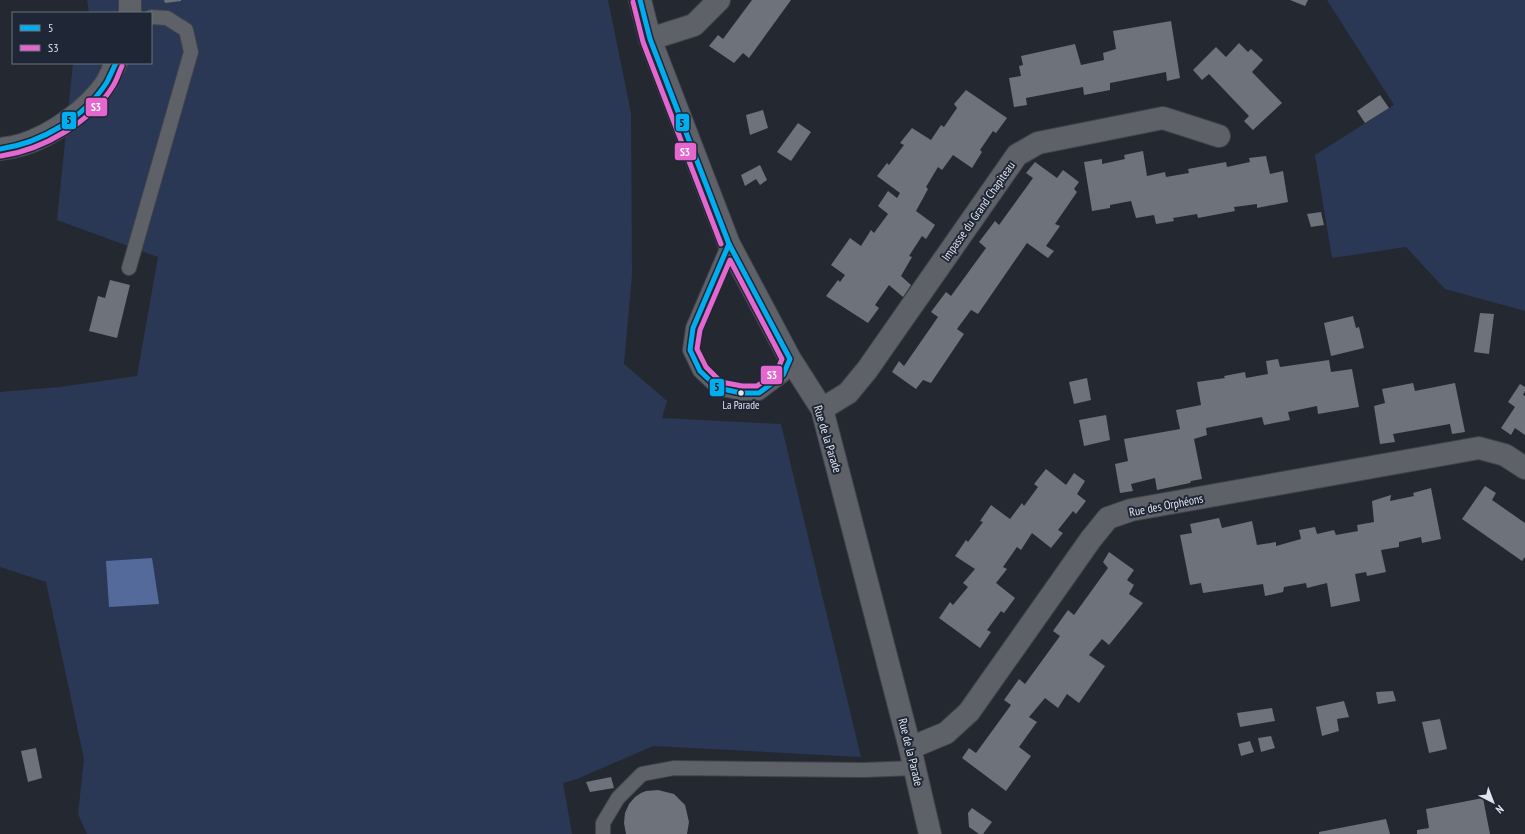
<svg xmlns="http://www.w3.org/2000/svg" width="1525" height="834" font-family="'PT Sans Narrow',sans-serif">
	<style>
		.green { fill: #2b3855 }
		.water { fill: #546a9b }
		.building { fill: #6e727a }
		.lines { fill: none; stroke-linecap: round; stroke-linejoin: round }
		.lane-casing { stroke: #40434b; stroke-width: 16 }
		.street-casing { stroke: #40434b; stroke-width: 24 }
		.lane { stroke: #5e6167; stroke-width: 14 }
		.street { stroke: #5e6167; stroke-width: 22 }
		.bus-1-casing { stroke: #1f2635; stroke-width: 8 }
		.bus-2-casing { stroke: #1f2635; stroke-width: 8 }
		.bus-1 { stroke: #00adee; stroke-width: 5 }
		.bus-2 { stroke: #e467d0; stroke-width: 5 }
		.bus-dot { fill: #dfe4ee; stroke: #1f2635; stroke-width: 1.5 }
		.labels { text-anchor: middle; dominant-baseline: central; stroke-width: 4; stroke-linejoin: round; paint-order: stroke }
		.bus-label { font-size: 11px; fill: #dfe4ee; stroke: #1f2635 }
		.street-label { font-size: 12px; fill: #dfe4ee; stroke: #1f2635 }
		.line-badge { stroke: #1f2635; stroke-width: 1.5 }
		.badge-label { font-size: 11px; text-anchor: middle; font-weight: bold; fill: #fff }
		.pale-badge-label { font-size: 11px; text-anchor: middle; font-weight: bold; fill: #111 }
	</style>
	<rect width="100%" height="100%" fill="#242830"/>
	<g class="green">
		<path d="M 87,0 L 608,0 L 631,113 L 632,275 L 624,364 L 667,401 L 662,418 L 781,424 L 861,757 L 653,746 L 577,779 L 563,783 L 572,834 L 87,834 L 78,814 L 84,759 L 46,582 L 0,567 L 0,392 L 60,387 L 137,376 L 158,257 L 57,220 L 73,63 L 151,63 L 151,13 L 89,13 Z"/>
		<path d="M 1327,0 L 1525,0 L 1525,311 L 1445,289 L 1406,247 L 1332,258 L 1315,155 L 1394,105 Z"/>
	</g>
	<path class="water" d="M 152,558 L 159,604 L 109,607 L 106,561 Z"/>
	<g class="building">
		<path d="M 164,0 L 181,0 L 181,1 L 165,3 Z"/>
		<path d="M 752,0 L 791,0 L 749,58 L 743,53 L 734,63 L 709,46 L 718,35 L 723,39 Z"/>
		<path d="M 1290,0 L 1308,0 L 1305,6 Z"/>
		<path d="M 1171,21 L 1180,78 L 1167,81 L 1166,72 L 1110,83 L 1110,90 L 1084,95 L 1083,87 L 1026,98 L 1027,105 L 1014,107 L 1009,78 L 1021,76 L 1019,66 L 1023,65 L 1021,56 L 1075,44 L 1081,65 L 1104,60 L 1103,53 L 1116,49 L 1113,31 Z"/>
		<path d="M 1239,43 L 1248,52 L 1251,49 L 1263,60 L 1252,72 L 1282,103 L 1253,130 L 1244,121 L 1249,116 L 1209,74 L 1202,80 L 1193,70 L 1216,47 L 1226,57 Z"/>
		<path d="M 966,90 L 1007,118 L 996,133 L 993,131 L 980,150 L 982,152 L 972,168 L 953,155 L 942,170 L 938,167 L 926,187 L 928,189 L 916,211 L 935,225 L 926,239 L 922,236 L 909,256 L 912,257 L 901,276 L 911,285 L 903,297 L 889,285 L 875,305 L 879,308 L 868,323 L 826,296 L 838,280 L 840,282 L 845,275 L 831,265 L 850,238 L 861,246 L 871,230 L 874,233 L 888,214 L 878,206 L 888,191 L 897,198 L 900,193 L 877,176 L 887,163 L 889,165 L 904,145 L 900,143 L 912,128 L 931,140 L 941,125 L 944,127 L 957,108 L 954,104 Z"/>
		<path d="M 1380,95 L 1389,108 L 1365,123 L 1357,111 Z"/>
		<path d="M 763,110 L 768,128 L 750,135 L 746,115 Z"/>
		<path d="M 798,123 L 811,132 L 791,161 L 777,152 Z"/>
		<path d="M 1143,151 L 1147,176 L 1165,172 L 1166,177 L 1189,173 L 1188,169 L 1226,162 L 1227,167 L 1250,162 L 1249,158 L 1266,156 L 1270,174 L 1283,171 L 1288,202 L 1257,208 L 1257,204 L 1234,207 L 1235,211 L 1198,218 L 1197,214 L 1173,218 L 1174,221 L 1156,224 L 1154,215 L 1136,218 L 1131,201 L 1110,205 L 1110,208 L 1092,211 L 1084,162 L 1102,159 L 1102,164 L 1125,159 L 1124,155 Z"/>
		<path d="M 1035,162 L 1057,178 L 1063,170 L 1079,182 L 1074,189 L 1077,192 L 1055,224 L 1060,226 L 1046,246 L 1054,251 L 1048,258 L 1027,243 L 978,314 L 971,310 L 957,329 L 964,334 L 931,383 L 923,380 L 916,389 L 892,372 L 899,361 L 904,366 L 938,317 L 931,312 L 946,292 L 951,296 L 986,248 L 979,242 L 995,221 L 999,225 L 1033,178 L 1026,173 Z"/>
		<path d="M 760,165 L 767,180 L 760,185 L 756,179 L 745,186 L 741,175 Z"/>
		<path d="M 1321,212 L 1324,225 L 1311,227 L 1307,214 Z"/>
		<path d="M 110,280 L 130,285 L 117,338 L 89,331 L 98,296 L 105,298 Z"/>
		<path d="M 1480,313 L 1494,314 L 1489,354 L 1474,352 Z"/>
		<path d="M 1353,316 L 1356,328 L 1359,327 L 1364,348 L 1331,356 L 1324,323 Z"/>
		<path d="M 1278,359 L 1280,367 L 1329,360 L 1331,372 L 1352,369 L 1359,407 L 1318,414 L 1317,406 L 1288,412 L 1290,420 L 1264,425 L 1262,417 L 1206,428 L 1207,435 L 1194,439 L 1202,479 L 1191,481 L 1190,483 L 1157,490 L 1155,478 L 1131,484 L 1133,491 L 1120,493 L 1115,464 L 1128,461 L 1124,439 L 1180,429 L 1176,410 L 1201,405 L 1197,382 L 1225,378 L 1224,376 L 1245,372 L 1246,378 L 1268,374 L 1266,361 Z"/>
		<path d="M 1087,378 L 1091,400 L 1074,404 L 1069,382 Z"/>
		<path d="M 1413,383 L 1415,391 L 1455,383 L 1465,432 L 1452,434 L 1450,424 L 1393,434 L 1395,442 L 1380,444 L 1374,406 L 1385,403 L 1382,389 Z"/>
		<path d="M 1520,384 L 1525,387 L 1525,391 L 1523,395 L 1525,396 L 1525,435 L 1515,428 L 1511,435 L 1501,428 L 1515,407 L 1508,402 Z"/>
		<path d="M 1106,415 L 1110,440 L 1084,446 L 1079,420 Z"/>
		<path d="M 1046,469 L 1066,485 L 1074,473 L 1085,481 L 1077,494 L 1086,501 L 1076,514 L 1073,511 L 1058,530 L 1063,533 L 1051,548 L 1032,533 L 1021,550 L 1017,547 L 1003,567 L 1007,569 L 996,583 L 1015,598 L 1004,613 L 1001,611 L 987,630 L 991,632 L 980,648 L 939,618 L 950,602 L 953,605 L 968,587 L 963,583 L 975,569 L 955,556 L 966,540 L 968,542 L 983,522 L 980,521 L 991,505 L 1010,519 L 1022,503 L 1024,506 L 1038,487 L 1034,484 Z"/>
		<path d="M 1485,486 L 1496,493 L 1492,500 L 1525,523 L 1525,557 L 1522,561 L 1462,519 Z"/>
		<path d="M 1431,488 L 1441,539 L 1422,543 L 1421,537 L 1399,542 L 1399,547 L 1381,550 L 1386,572 L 1367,576 L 1366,572 L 1355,574 L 1360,601 L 1331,607 L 1327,583 L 1307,588 L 1306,583 L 1284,587 L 1283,592 L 1265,596 L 1263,584 L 1203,593 L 1201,583 L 1190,585 L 1180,535 L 1192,533 L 1190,524 L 1219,518 L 1222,528 L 1252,521 L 1257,545 L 1276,542 L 1276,546 L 1301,539 L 1299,530 L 1315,527 L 1317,534 L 1334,530 L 1336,535 L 1358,531 L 1357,525 L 1374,522 L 1372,501 L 1391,495 L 1390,501 L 1414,496 L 1413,493 Z"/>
		<path d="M 1109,552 L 1134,570 L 1127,580 L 1134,585 L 1129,594 L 1143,603 L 1109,645 L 1102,639 L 1089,655 L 1105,666 L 1079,703 L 1067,694 L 1058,708 L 1045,698 L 1029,717 L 1037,722 L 1019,747 L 1031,756 L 1006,791 L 962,758 L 969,748 L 976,753 L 1011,705 L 1004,700 L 1019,679 L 1025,684 L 1060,636 L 1053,631 L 1068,610 L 1074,615 L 1108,568 L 1103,562 Z"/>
		<path d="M 1393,691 L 1396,701 L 1378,704 L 1376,692 Z"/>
		<path d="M 1344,701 L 1349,717 L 1337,719 L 1339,731 L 1322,736 L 1316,707 Z"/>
		<path d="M 1272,708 L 1275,721 L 1240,727 L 1237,713 Z"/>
		<path d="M 1440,719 L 1447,749 L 1429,753 L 1422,722 Z"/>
		<path d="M 1271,736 L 1275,748 L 1261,752 L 1258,738 Z"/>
		<path d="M 1250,741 L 1254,752 L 1241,756 L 1238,744 Z"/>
		<path d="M 36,748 L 42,778 L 28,782 L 21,751 Z"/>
		<path d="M 611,777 L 614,788 L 590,792 L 586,782 Z"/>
		<path d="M 658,790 L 674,794 L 685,805 L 689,822 L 687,834 L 626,834 L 624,823 L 625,813 L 629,804 L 635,797 L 641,793 L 646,791 Z"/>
		<path d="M 1483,798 L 1490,834 L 1417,834 L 1417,830 L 1429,828 L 1426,809 Z"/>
		<path d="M 972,808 L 992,822 L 983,834 L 979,834 L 969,827 L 968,813 Z"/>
		<path d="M 1386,819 L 1390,834 L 1319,834 L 1319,832 Z"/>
	</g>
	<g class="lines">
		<defs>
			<g id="lane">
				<path d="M 729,244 L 693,328 L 690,350 L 700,371 L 718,388 L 741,393 L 759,393 L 783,375 L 790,359"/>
				<path d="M 129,268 L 191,52 L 186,30 L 167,18 L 151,17"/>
				<path d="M 603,834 L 603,823 L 618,798 L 642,774 L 674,768 L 864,770 L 915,768"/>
			</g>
			<g id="street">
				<path d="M 640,0 L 650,39 L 729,244 L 790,359 L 822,409 L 910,748 L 930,834"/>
				<path d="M 130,13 L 130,0"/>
				<path d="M 650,39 L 694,25 L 719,0"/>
				<path d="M 0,149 C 7,148 14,147 21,145 C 52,136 89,109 107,82 C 110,76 113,69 116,63"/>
				<path d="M 822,409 L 848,393 L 867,370 L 1017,155 L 1038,143 L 1163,118 L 1219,136"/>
				<path d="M 910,748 L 946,733 L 969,712 L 1091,539 L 1108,518 L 1131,510 L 1479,448 L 1505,455 L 1525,468"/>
			</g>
		</defs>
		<use href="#lane" class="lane-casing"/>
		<use href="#street" class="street-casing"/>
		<use href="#lane" class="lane"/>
		<use href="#street" class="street"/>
		<defs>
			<g id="bus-1">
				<path d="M 640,0 L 650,39 L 729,244"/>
				<path d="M 0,149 C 41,143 84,118 107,82 C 110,76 113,69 116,63"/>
				<path d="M 729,244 L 790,359 L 783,375 L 759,393 L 741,393 L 718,388 L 700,371 L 690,350 L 693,328 Z"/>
			</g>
			<g id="bus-2">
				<path d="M 633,2 L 643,42 L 721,244"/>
				<path d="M 1,156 C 43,150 91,122 113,86 C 117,80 119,72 122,66"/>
				<path d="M 730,260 L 782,359 L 777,371 L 757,386 L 742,386 L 721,382 L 706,367 L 697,349 L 700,330 Z"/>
			</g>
		</defs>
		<use href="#bus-1" class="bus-1-casing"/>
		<use href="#bus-2" class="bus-2-casing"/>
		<use href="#bus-1" class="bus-1"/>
		<use href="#bus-2" class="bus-2"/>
	</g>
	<circle class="bus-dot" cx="741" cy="393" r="3.5"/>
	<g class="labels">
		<g class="bus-label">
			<text x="741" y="405">La Parade</text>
		</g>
		<g class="street-label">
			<text transform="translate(978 211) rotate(-55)">Impasse du Grand Chapiteau</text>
			<text transform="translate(828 439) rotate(73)">Rue de la Parade</text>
			<text transform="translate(1166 505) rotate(-11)">Rue des Orphéons</text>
			<text transform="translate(911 752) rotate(76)">Rue de la Parade</text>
		</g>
	</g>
	<g class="line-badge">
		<rect x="85" y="97" width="23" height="20" rx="4" fill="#e467d0"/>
		<rect x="61" y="111" width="16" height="19" rx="4" fill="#00adee"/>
		<rect x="675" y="113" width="15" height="19" rx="4" fill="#00adee"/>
		<rect x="674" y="142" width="23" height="19" rx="4" fill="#e467d0"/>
		<rect x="760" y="365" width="23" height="20" rx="4" fill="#e467d0"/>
		<rect x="709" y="378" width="16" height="19" rx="4" fill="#00adee"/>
	</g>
	<g class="badge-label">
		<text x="96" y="111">S3</text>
		<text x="685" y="156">S3</text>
		<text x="772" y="379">S3</text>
	</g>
	<g class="pale-badge-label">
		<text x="69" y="124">5</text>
		<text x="682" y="127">5</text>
		<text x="717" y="391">5</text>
	</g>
	<rect x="12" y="12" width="140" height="52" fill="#1f2635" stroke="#6c727f"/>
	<rect x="20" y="25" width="20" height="6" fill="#00adee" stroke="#6c727f"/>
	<text x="48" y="32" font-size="12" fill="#dfe4ee">5</text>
	<rect x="20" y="45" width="20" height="6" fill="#e467d0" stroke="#6c727f"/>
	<text x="48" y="52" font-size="12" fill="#dfe4ee">S3</text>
	<g transform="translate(1493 802) rotate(138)" stroke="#1f2635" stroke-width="3" paint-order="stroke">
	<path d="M0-3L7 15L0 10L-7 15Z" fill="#dfe4ee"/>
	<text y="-6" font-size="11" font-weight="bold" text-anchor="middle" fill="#dfe4ee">N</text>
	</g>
</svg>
